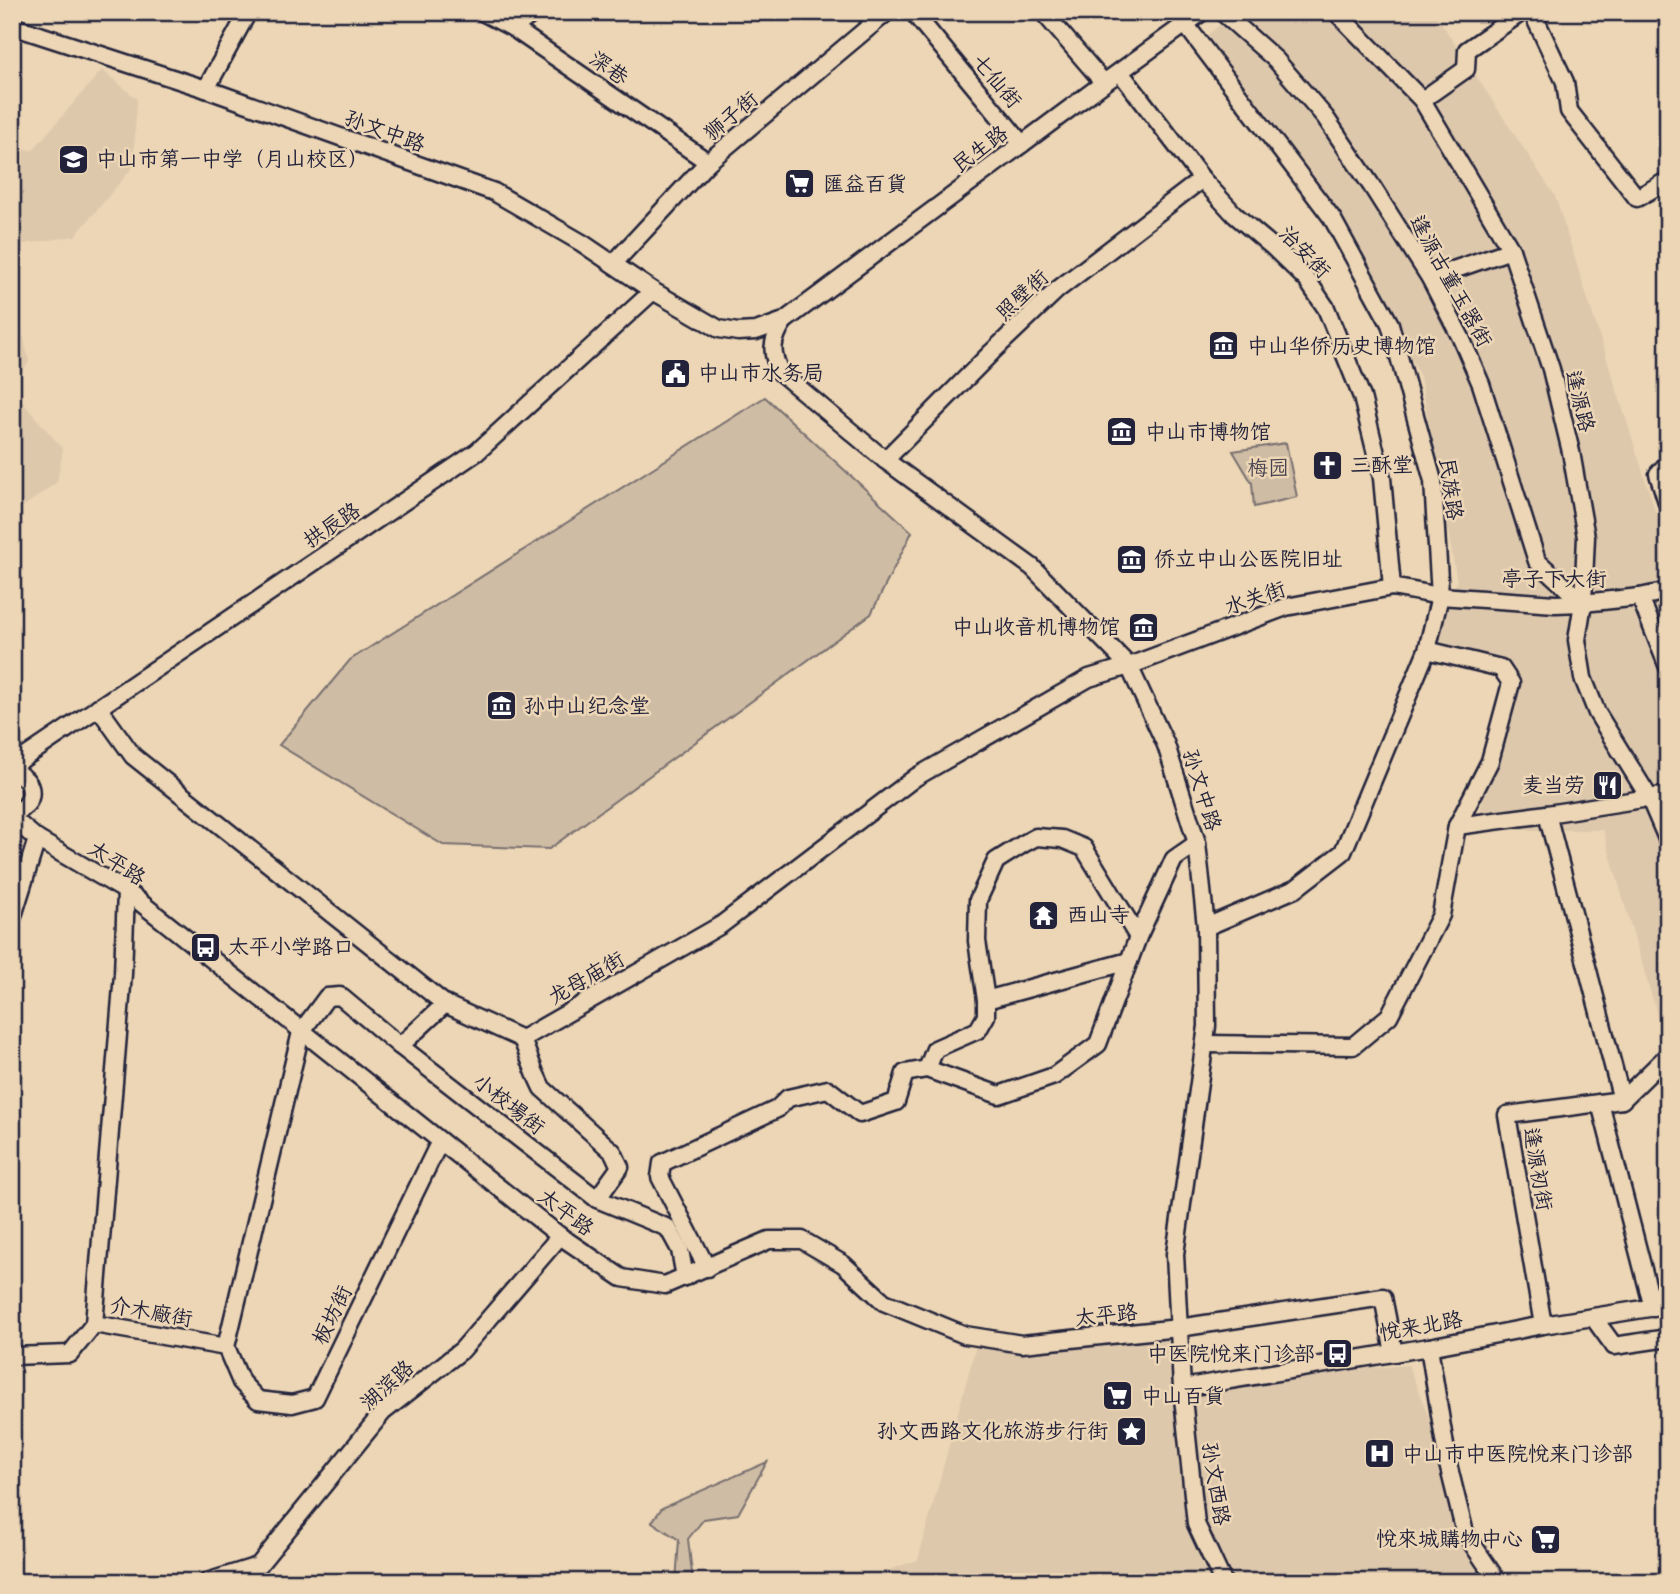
<svg xmlns="http://www.w3.org/2000/svg" width="1680" height="1594" font-family="Sriracha,'LXGW WenKai TC',sans-serif">
	<style>
		.built { fill: #ddc8ac }
		.green { fill: #cfbca4; stroke: #786f70; stroke-width: 2 }
		.lines { fill: none; stroke-linecap: round; stroke-linejoin: round }
		.minor-casing { stroke: #22223b; stroke-width: 21 }
		.minor { stroke: #ecd6b5; stroke-width: 16 }
		.labels { text-anchor: middle; dominant-baseline: central; stroke-width: 5; stroke-linejoin: round; paint-order: stroke }
		.street-label { font-size: 21px; fill: #22223b; stroke: #ecd6b5 }
		.poi-label { font-size: 21px; fill: #22223b; stroke: #ecd6b5; text-anchor: start }
		.park-label { font-size: 21px; fill: #454150; stroke: #ecd6b5 }
	</style>
	<rect width="100%" height="100%" fill="#ecd6b5"/>
	<filter id="ink" filterUnits="userSpaceOnUse"><feTurbulence type="fractalNoise" baseFrequency=".0143" numOctaves="2"/><feDisplacementMap in="SourceGraphic" scale="14" xChannelSelector="R" yChannelSelector="G"/><feConvolveMatrix kernelMatrix="1 2 1 2 8 2 1 2 1" color-interpolation-filters="sRGB"/></filter>
	<g filter="url(#ink)">
		<g class="built">
			<path d="M 1236,12 L 1434,12 L 1555,196 L 1668,551 L 1668,1052 L 1603,830 L 1499,830 L 1480,810 L 1519,673 L 1437,640 L 1457,581 L 1420,376 L 1340,220 L 1205,37 Z"/>
			<path d="M 102,70 L 137,99 L 133,167 L 75,236 L 12,246 L 12,148 L 33,150 Z"/>
			<path d="M 12,283 L 29,362 L 12,385 Z"/>
			<path d="M 12,390 L 63,449 L 57,482 L 12,515 Z"/>
			<path d="M 980,1331 L 1055,1341 L 1171,1331 L 1194,1394 L 1295,1375 L 1408,1365 L 1475,1533 L 1503,1575 L 1509,1582 L 852,1582 L 918,1560 Z"/>
		</g>
		<g class="green">
			<path d="M 765,397 L 912,532 L 871,614 L 549,849 L 443,845 L 279,745 L 350,660 Z"/>
			<path d="M 1286,443 L 1297,497 L 1254,507 L 1252,483 L 1233,451 Z"/>
			<path d="M 767,1462 L 738,1514 L 704,1519 L 688,1539 L 693,1582 L 676,1582 L 679,1540 L 652,1522 L 662,1508 Z"/>
		</g>
		<g class="lines">
			<defs>
				<g id="minor">
					<path d="M 482,12 L 513,28 L 708,162"/>
					<path d="M 913,12 L 1022,144"/>
					<path d="M 1043,12 L 1104,83"/>
					<path d="M 1176,12 L 1332,218 L 1390,324 L 1433,481 L 1440,596 L 1427,650 L 1343,852 L 1295,889 L 1206,927"/>
					<path d="M 1222,12 L 1276,60 L 1325,117 L 1371,185 L 1430,278 L 1461,338 L 1481,384 L 1537,561 L 1583,603"/>
					<path d="M 1336,12 L 1422,100 L 1511,250 L 1551,369 L 1571,452 L 1586,537 L 1583,603 L 1577,640 L 1583,678 L 1597,713 L 1650,799 L 1668,841"/>
					<path d="M 1532,12 L 1565,82 L 1569,111 L 1637,198 L 1668,180"/>
					<path d="M 12,26 L 206,89 L 494,192 L 582,243 L 653,291 L 719,329 L 738,332 L 756,331 L 784,321 L 1104,83 L 1202,12"/>
					<path d="M 513,28 L 535,12"/>
					<path d="M 1120,72 L 1202,179 L 1235,215 L 1274,248 L 1307,280 L 1326,308 L 1362,397 L 1382,478 L 1392,587"/>
					<path d="M 206,89 L 248,12"/>
					<path d="M 1422,100 L 1466,69 L 1467,50 L 1522,12"/>
					<path d="M 613,264 L 708,162 L 887,12"/>
					<path d="M 1430,278 L 1511,250"/>
					<path d="M 784,321 C 771,341 770,353 781,373 L 885,460 L 1032,567 L 1129,666 L 1166,745 L 1197,843 L 1206,927 L 1207,1026 L 1175,1254 L 1182,1388 L 1196,1524 L 1223,1582"/>
					<path d="M 885,460 L 992,352 L 1057,290 L 1202,179"/>
					<path d="M 1668,463 L 1658,474 L 1668,505"/>
					<path d="M 1640,597 L 1668,667"/>
					<path d="M 98,707 L 133,756 L 445,1004 L 522,1039 L 721,925 L 916,777 L 1089,678 L 1129,666 L 1286,607 L 1392,587 L 1440,596 L 1555,604 L 1583,603 L 1640,597 L 1668,591"/>
					<path d="M 12,766 L 477,452 L 653,291"/>
					<path d="M 12,772 C 37,778 37,807 12,813"/>
					<path d="M 1547,814 L 1622,1100"/>
					<path d="M 12,818 L 37,839 L 126,891 L 560,1236 L 622,1278 L 665,1285 L 769,1240 L 802,1240 L 843,1264 L 884,1302 L 965,1335 L 1022,1344 L 1179,1328 L 1383,1297 L 1394,1353"/>
					<path d="M 1457,826 L 1547,814 L 1668,795"/>
					<path d="M 126,891 L 123,974 L 94,1324 L 226,1347 L 301,1032 L 327,997 L 340,996 L 400,1046 L 597,1199 L 668,1228 L 680,1250 L 685,1277"/>
					<path d="M 12,919 L 37,839"/>
					<path d="M 986,1000 L 1129,961"/>
					<path d="M 522,1039 L 535,1073 L 542,1088 L 613,1152 L 620,1167 L 597,1199"/>
					<path d="M 1205,1044 L 1353,1046 L 1389,1016 L 1441,915 L 1457,826 L 1490,761 L 1511,683 L 1501,668 L 1427,650"/>
					<path d="M 400,1046 L 445,1004"/>
					<path d="M 927,1069 L 935,1049 L 978,1030 L 986,1016 L 986,1000 L 977,941 L 978,900 L 996,861 L 1023,844 L 1036,837 L 1062,839 L 1084,848 L 1138,937"/>
					<path d="M 1600,1103 L 1653,1308"/>
					<path d="M 707,1268 L 660,1177 L 662,1163 L 777,1109 L 788,1098 L 828,1089 L 860,1114 L 896,1102 L 905,1073 L 927,1069 L 999,1095 L 1054,1076 L 1098,1044 L 1138,937 L 1174,859 L 1197,843"/>
					<path d="M 1593,1317 L 1614,1346 L 1668,1338"/>
					<path d="M 1543,1325 L 1507,1115 L 1622,1100 L 1668,1055"/>
					<path d="M 226,1347 L 241,1382 L 258,1400 L 292,1404 L 315,1398 L 440,1141"/>
					<path d="M 1429,1347 L 1448,1464 L 1465,1533 L 1498,1582"/>
					<path d="M 12,1356 L 70,1354 L 94,1324"/>
					<path d="M 1182,1388 L 1429,1347 L 1543,1325 L 1668,1305"/>
					<path d="M 207,1582 L 258,1566 L 383,1412 L 462,1350 L 560,1236"/>
				</g>
			</defs>
			<use href="#minor" class="minor-casing"/>
			<use href="#minor" class="minor"/>
		</g>
	</g>
	<defs>
		<symbol id="school-square" viewBox="-11 -11 22 22"><rect x="-9" y="-9" width="18" height="18" rx="4" fill="#22223b" stroke="#ecd6b5"/><path d="M0-5L7-2L0 1L-7-2ZM-4 1L0 2.5L4 1V4Q0 6-4 4Z" fill="#fff"/></symbol>
		<symbol id="supermarket-square" viewBox="-11 -11 22 22"><rect x="-9" y="-9" width="18" height="18" rx="4" fill="#22223b" stroke="#ecd6b5"/><path d="M-6-5.5h2.5l.6 2H6L4.5 2H-2.5L-4.4-4H-6ZM-1.5 3.2a1.3 1.3 0 1 0 .1 0ZM3 3.2a1.3 1.3 0 1 0 .1 0Z" fill="#fff"/></symbol>
		<symbol id="museum-square" viewBox="-11 -11 22 22"><rect x="-9" y="-9" width="18" height="18" rx="4" fill="#22223b" stroke="#ecd6b5"/><path d="M0-6L6-3V-2H-6V-3ZM-5-1h2V3h-2ZM-1-1h2V3h-2ZM3-1h2V3H3ZM-6 4H6V6H-6Z" fill="#fff"/></symbol>
		<symbol id="civic-square" viewBox="-11 -11 22 22"><rect x="-9" y="-9" width="18" height="18" rx="4" fill="#22223b" stroke="#ecd6b5"/><path d="M-.6-6.5H3V-4.5H.6V-3L4-1V1h2V6H-6V1h2V-1L-.6-3ZM-1.2 2.5V6h2.4V2.5Z" fill="#fff"/></symbol>
		<symbol id="church-square" viewBox="-11 -11 22 22"><rect x="-9" y="-9" width="18" height="18" rx="4" fill="#22223b" stroke="#ecd6b5"/><path d="M-1.2-6h2.4v3.5h3.3v2.4h-3.3V6h-2.4V-.1h-3.3v-2.4h3.3Z" fill="#fff"/></symbol>
		<symbol id="restaurant-square" viewBox="-11 -11 22 22"><rect x="-9" y="-9" width="18" height="18" rx="4" fill="#22223b" stroke="#ecd6b5"/><path d="M-5-6h1v4h1v-4h1v4h1v-4h1v5L-1.5 .5V6h-2V.5L-5-1ZM5-6V6H3V1.5H1.5Q1.5-4 5-6Z" fill="#fff"/></symbol>
		<symbol id="temple-square" viewBox="-11 -11 22 22"><rect x="-9" y="-9" width="18" height="18" rx="4" fill="#22223b" stroke="#ecd6b5"/><path d="M0-6L5-2H3V0L6.5 2.5H4V6H1.5V3h-3V6H-4V2.5H-6.5L-3 0V-2H-5Z" fill="#fff"/></symbol>
		<symbol id="bus-square" viewBox="-11 -11 22 22"><rect x="-9" y="-9" width="18" height="18" rx="4" fill="#22223b" stroke="#ecd6b5"/><path d="M-5-6H5V4H4V6H2V4H-2V6H-4V4H-5ZM-3.5-4V0h7V-4ZM-3.5 1.2v1.5H-2V1.2ZM2 1.2v1.5H3.5V1.2Z" fill="#fff"/></symbol>
		<symbol id="sight-square" viewBox="-11 -11 22 22"><rect x="-9" y="-9" width="18" height="18" rx="4" fill="#22223b" stroke="#ecd6b5"/><path d="M0-6L1.8-2.2L6-1.7L2.9 1.2L3.7 5.4L0 3.3L-3.7 5.4L-2.9 1.2L-6-1.7L-1.8-2.2Z" fill="#fff"/></symbol>
		<symbol id="hospital-square" viewBox="-11 -11 22 22"><rect x="-9" y="-9" width="18" height="18" rx="4" fill="#22223b" stroke="#ecd6b5"/><path d="M-5-5h3v3.5h4V-5h3V5h-3V1.5h-4V5h-3Z" fill="#fff"/></symbol>
	</defs>
	<g fill-rule="evenodd">
		<use href="#school-square" x="56" y="142" width="35" height="35"/>
		<use href="#supermarket-square" x="782" y="166" width="35" height="35"/>
		<use href="#museum-square" x="1206" y="328" width="35" height="35"/>
		<use href="#civic-square" x="658" y="356" width="35" height="35"/>
		<use href="#museum-square" x="1104" y="414" width="35" height="35"/>
		<use href="#church-square" x="1310" y="448" width="35" height="35"/>
		<use href="#museum-square" x="1114" y="542" width="35" height="35"/>
		<use href="#museum-square" x="1126" y="610" width="35" height="35"/>
		<use href="#museum-square" x="484" y="688" width="35" height="35"/>
		<use href="#restaurant-square" x="1590" y="768" width="35" height="35"/>
		<use href="#temple-square" x="1026" y="898" width="35" height="35"/>
		<use href="#bus-square" x="188" y="930" width="35" height="35"/>
		<use href="#bus-square" x="1320" y="1336" width="35" height="35"/>
		<use href="#supermarket-square" x="1100" y="1378" width="35" height="35"/>
		<use href="#sight-square" x="1114" y="1414" width="35" height="35"/>
		<use href="#hospital-square" x="1362" y="1436" width="35" height="35"/>
		<use href="#supermarket-square" x="1528" y="1522" width="35" height="35"/>
	</g>
	<g class="labels">
		<g class="street-label">
			<text transform="translate(609 68) rotate(35)">深巷</text>
			<text transform="translate(997 81) rotate(50)">七仙街</text>
			<text transform="translate(731 116) rotate(-40)">狮子街</text>
			<text transform="translate(385 131) rotate(20)">孙文中路</text>
			<text transform="translate(980 149) rotate(-37)">民生路</text>
			<text transform="translate(1305 252) rotate(46)">治安街</text>
			<text transform="translate(1451 281) rotate(61)">逢源古董玉器街</text>
			<text transform="translate(1022 295) rotate(-43)">照壁街</text>
			<text transform="translate(1580 401) rotate(76)">逢源路</text>
			<text transform="translate(1451 489) rotate(82)">民族路</text>
			<text transform="translate(332 525) rotate(-34)">拱辰路</text>
			<text x="1554" y="579">亭子下大街</text>
			<text transform="translate(1255 598) rotate(-19)">水关街</text>
			<text transform="translate(1202 790) rotate(73)">孙文中路</text>
			<text transform="translate(117 863) rotate(33)">太平路</text>
			<text transform="translate(586 978) rotate(-30)">龙母庙街</text>
			<text transform="translate(509 1104) rotate(38)">小校場街</text>
			<text transform="translate(1538 1169) rotate(80)">逢源初街</text>
			<text transform="translate(566 1212) rotate(37)">太平路</text>
			<text transform="translate(151 1312) rotate(10)">介木廠街</text>
			<text transform="translate(332 1315) rotate(-64)">板坊街</text>
			<text transform="translate(1106 1315) rotate(-6)">太平路</text>
			<text transform="translate(1421 1326) rotate(-10)">悦来北路</text>
			<text transform="translate(387 1385) rotate(-42)">湖滨路</text>
			<text transform="translate(1216 1484) rotate(81)">孙文西路</text>
		</g>
		<g class="poi-label">
			<text x="96" y="159">中山市第一中学（月山校区）</text>
			<text x="823" y="184">匯益百貨</text>
			<text x="1247" y="346">中山华侨历史博物馆</text>
			<text x="698" y="373">中山市水务局</text>
			<text x="1145" y="432">中山市博物馆</text>
			<text x="1350" y="465">三酥堂</text>
			<text x="1154" y="559">侨立中山公医院旧址</text>
			<text x="1120" y="627" text-anchor="end">中山收音机博物馆</text>
			<text x="524" y="706">孙中山纪念堂</text>
			<text x="1585" y="785" text-anchor="end">麦当劳</text>
			<text x="1067" y="915">西山寺</text>
			<text x="228" y="947">太平小学路口</text>
			<text x="1315" y="1354" text-anchor="end">中医院悦来门诊部</text>
			<text x="1141" y="1396">中山百貨</text>
			<text x="1108" y="1431" text-anchor="end">孙文西路文化旅游步行街</text>
			<text x="1402" y="1454">中山市中医院悦来门诊部</text>
			<text x="1523" y="1539" text-anchor="end">悅來城購物中心</text>
		</g>
		<g class="park-label">
			<text x="1268" y="468">梅园</text>
		</g>
	</g>
	<rect width="1680" height="1594" fill="none" stroke="#ecd6b5" stroke-width="42"/>
	<rect x="21" y="21" width="1638" height="1552" fill="none" stroke="#22223b" stroke-width="2.5" filter="url(#ink)"/>
</svg>
